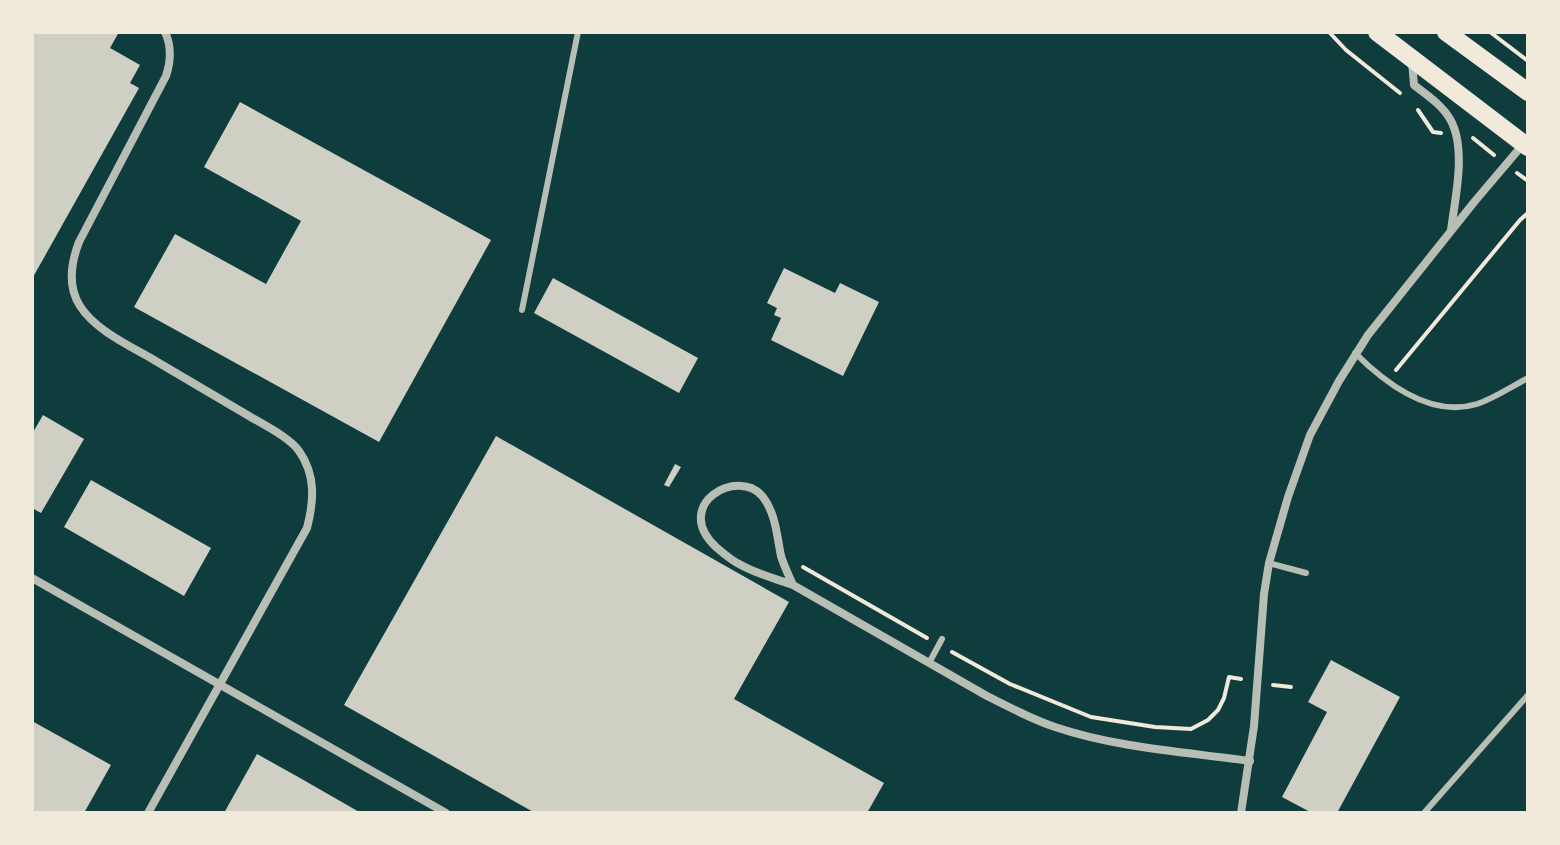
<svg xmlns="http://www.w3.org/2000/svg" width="1560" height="845" font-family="Georgia,serif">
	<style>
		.building { fill: #cfcfc3 }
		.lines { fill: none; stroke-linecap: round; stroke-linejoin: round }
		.path { stroke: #f1e9da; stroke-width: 4 }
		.service { stroke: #b8beb3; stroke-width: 6 }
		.minor { stroke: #b8beb3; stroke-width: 8 }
		.primary { stroke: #f1e9da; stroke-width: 18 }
		.trunk { stroke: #f1e9da; stroke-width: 18 }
	</style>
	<rect width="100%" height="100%" fill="#0f3d3e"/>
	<g class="building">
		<path d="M 32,32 L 119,32 L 110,48 L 140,65 L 130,83 L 139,88 L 32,279 Z"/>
		<path d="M 240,102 L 491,240 L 379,442 L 134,307 L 175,234 L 266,284 L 301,221 L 204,167 Z"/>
		<path d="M 784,268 L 835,293 L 840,283 L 879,302 L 843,376 L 771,340 L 781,318 L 774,315 L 777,308 L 767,303 Z"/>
		<path d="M 553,278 L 698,358 L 679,393 L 534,313 Z"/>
		<path d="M 43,415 L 84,439 L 41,513 L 32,508 L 32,434 Z"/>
		<path d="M 496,436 L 789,602 L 734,699 L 884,783 L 867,813 L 535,813 L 344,705 Z"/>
		<path d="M 675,464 L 681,467 L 669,487 L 664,485 Z"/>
		<path d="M 91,480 L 211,548 L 184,596 L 64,527 Z"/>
		<path d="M 1331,660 L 1400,697 L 1337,813 L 1312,813 L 1282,797 L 1327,712 L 1308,702 Z"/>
		<path d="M 32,721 L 111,765 L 84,813 L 32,813 Z"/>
		<path d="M 257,754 L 300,778 L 361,813 L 224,813 Z"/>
	</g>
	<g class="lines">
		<g class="path">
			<path d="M 1329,32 L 1346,50 L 1400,93"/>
			<path d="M 1490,32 L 1528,61"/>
			<path d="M 1418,110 L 1433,132 L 1441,133"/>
			<path d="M 1473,138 L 1494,155"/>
			<path d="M 1517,173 L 1528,181"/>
			<path d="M 1396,370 L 1520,220 L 1528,213"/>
			<path d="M 803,567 L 927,638"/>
			<path d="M 952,652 L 1010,684 L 1091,717 L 1155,727 L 1191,729 L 1208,720 L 1218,710 L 1224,698 L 1229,677 L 1241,679"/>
			<path d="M 1273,685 L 1291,687"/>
		</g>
		<g class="service">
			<path d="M 522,310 L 578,32"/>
			<path d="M 1355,353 C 1386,384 1431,418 1477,404 C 1495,398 1512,386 1528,378"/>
			<path d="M 1269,563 L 1306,573"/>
			<path d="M 929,663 L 942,639"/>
			<path d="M 1424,813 L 1528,695"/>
		</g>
		<g class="minor">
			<path d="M 1412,61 L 1414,85 C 1427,95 1442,105 1450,119 C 1467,148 1455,199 1451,230"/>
			<path d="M 32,578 L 446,813"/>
			<path d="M 793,585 C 776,579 757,574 741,565 C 732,561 723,553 716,547 C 671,505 738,466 763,497 C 776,514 777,537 781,556 C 784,566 789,576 793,585 L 987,696 C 1009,707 1031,719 1055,727 C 1117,748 1186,752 1250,761"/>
			<path d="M 148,813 L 307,528 C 314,501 316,475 299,451 C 289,437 264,425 249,416 C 217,397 186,379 154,360 C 130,346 95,330 80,306 C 67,286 71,263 79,242 L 166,76 C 171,61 172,47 165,32"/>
			<path d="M 1241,813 L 1254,726 L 1264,594 L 1269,563 L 1288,497 L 1310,435 L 1339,381 L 1368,335 L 1475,201 L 1525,142"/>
		</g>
		<g class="primary">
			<path d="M 1377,32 L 1524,144"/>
			<path d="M 1446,32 L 1528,92"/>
		</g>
		<path class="trunk" d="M 1524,144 L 1528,147"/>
	</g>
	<rect width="1560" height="845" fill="none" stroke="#f1e9da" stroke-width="68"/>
</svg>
